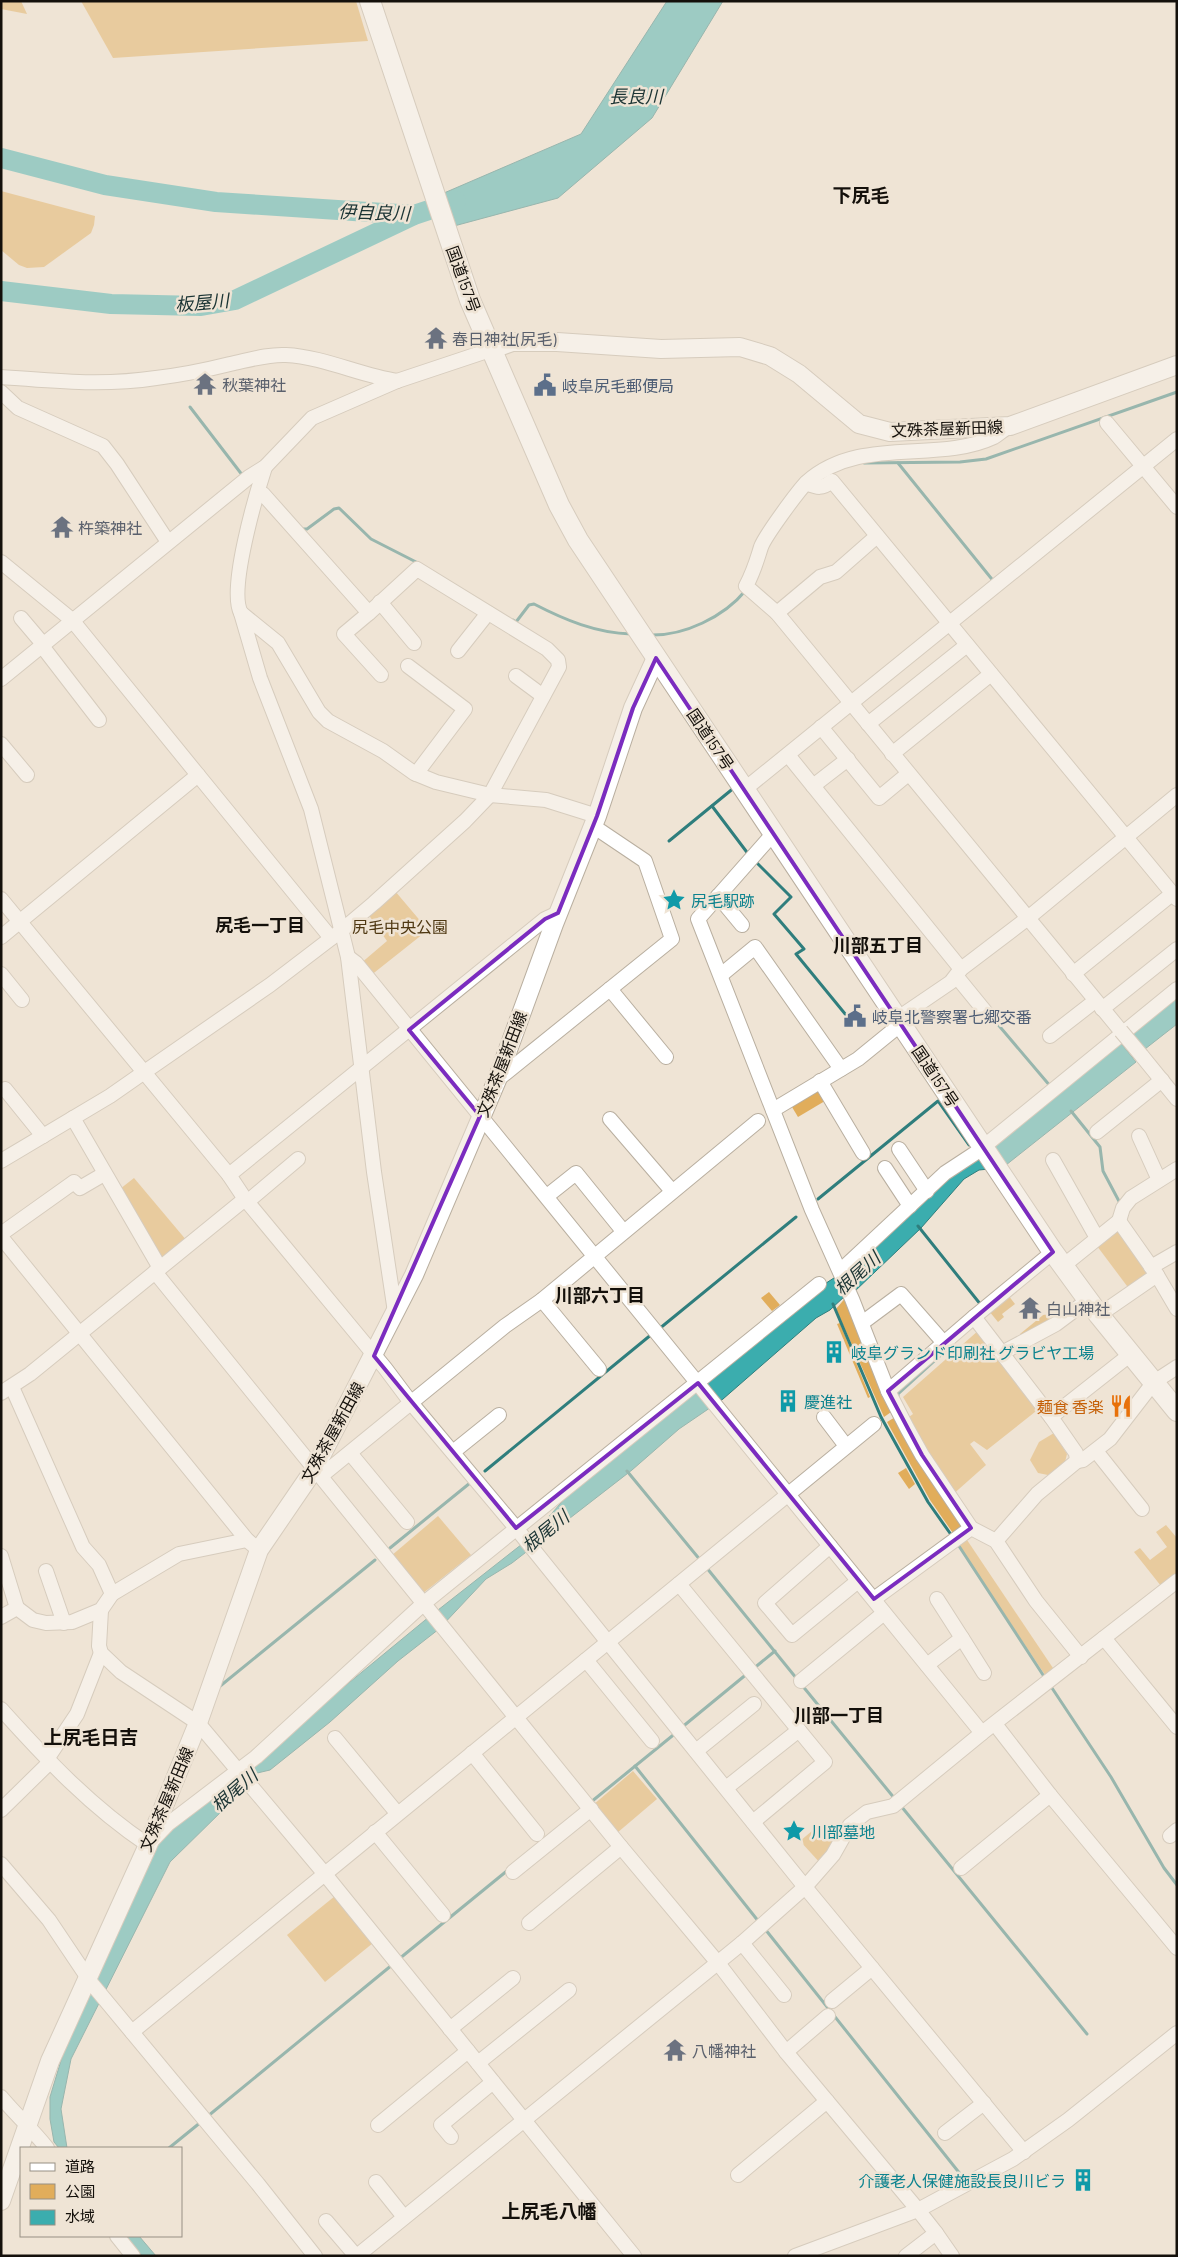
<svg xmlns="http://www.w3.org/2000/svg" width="1178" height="2257" font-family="Barlow,'Noto Sans JP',sans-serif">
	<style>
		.green { fill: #e1ad5b }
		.forest { fill: #daa348 }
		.water { fill: #3badae; stroke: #2f7e7d }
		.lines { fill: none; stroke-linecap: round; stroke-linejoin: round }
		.stream { stroke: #2f7e7d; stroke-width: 3 }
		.river { stroke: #3badae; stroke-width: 20 }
		.minor-casing { stroke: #b9afa0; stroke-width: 16 }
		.major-casing { stroke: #b9afa0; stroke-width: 20 }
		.highway-casing { stroke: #b9afa0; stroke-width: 22 }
		.minor { stroke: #fff; stroke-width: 14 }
		.major { stroke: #fff; stroke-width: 18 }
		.highway { stroke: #fff; stroke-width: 20 }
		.minor-bridge-casing { stroke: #b9afa0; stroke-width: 16; stroke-linecap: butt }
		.minor-bridge { stroke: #fff; stroke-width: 14 }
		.marked { fill: none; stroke: #7b2cbf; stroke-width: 4; stroke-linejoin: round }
		.labels { text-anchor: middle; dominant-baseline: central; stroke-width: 5; stroke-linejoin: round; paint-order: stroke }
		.street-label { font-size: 16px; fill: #14100b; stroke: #efe4d5 }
		.worship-label { font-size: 16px; fill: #5b616d; stroke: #efe4d5; text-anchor: start }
		.service-label { font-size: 16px; fill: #4e5e75; stroke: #efe4d5; text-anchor: start }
		.culture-label { font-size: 16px; fill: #0d838f; stroke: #efe4d5; text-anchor: start }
		.park-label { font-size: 16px; fill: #4f3812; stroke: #efe4d5 }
		.food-label { font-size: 16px; fill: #c56008; stroke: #efe4d5; text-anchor: end }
		.water-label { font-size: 18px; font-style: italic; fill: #1b3434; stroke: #efe4d5 }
		.neighbourhood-label { font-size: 18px; font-weight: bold; fill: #14100b; stroke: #efe4d5 }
		.quarter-label { font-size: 19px; font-weight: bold; fill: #14100b; stroke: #efe4d5 }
	</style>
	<rect width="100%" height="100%" fill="#efe4d5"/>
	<g class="green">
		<path d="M 1,1 L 21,1 L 27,14 L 1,9 Z"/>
		<path d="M 81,1 L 356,1 L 368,41 L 113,58 Z"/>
		<path d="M 1,191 L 95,216 L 94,225 L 91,233 L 44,267 L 27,268 L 19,265 L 1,250 Z"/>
		<path d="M 395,891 L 428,930 L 370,976 L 360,964 L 387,941 L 368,914 Z"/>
		<path d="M 820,1081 L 830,1098 L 798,1117 L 789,1102 Z"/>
		<path d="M 134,1178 L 187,1241 L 161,1260 L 120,1189 Z"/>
		<path d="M 1119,1229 L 1152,1274 L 1130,1290 L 1097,1246 Z"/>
		<path d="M 769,1292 L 780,1305 L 772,1311 L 761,1298 Z"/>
		<path d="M 847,1296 L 894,1410 L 884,1417 L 836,1309 Z"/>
		<path d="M 840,1323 L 870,1397 L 868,1398 L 837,1324 Z"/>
		<path d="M 979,1330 L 1040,1408 L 987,1450 L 974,1441 L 970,1444 L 986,1465 L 950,1497 L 905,1420 L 913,1414 L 903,1397 Z"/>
		<path d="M 897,1416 L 966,1527 L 955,1536 L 930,1500 L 887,1422 Z"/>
		<path d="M 1054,1433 L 1067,1454 L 1065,1462 L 1048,1475 L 1038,1473 L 1030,1460 L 1039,1442 Z"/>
		<path d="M 906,1468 L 915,1484 L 909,1489 L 898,1473 Z"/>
		<path d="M 438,1516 L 471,1555 L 422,1594 L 391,1556 Z"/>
		<path d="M 1166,1525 L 1177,1538 L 1177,1574 L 1161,1586 L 1134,1552 L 1140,1548 L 1150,1560 L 1167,1547 L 1156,1532 Z"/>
		<path d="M 963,1534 L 1055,1671 L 1047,1678 L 955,1540 Z"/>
		<path d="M 633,1771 L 657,1799 L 617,1833 L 593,1805 Z"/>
		<path d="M 818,1826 L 836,1846 L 822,1865 L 800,1841 Z"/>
		<path d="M 335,1896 L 373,1943 L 325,1982 L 287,1935 Z"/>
	</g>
	<g class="forest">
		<path d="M 1008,1295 L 1015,1304 L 1002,1314 L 1004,1317 L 998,1322 L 989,1311 Z"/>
		<path d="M 1048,1311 L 1056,1321 L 1024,1339 L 1020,1334 Z"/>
	</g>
	<g class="water">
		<path d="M 667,1 L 723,1 L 652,118 L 558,198 L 454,226 L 444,193 L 581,134 Z"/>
		<path d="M 1177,998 L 1177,1024 L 1145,1049 L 1133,1034 Z"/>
		<path d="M 1120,1042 L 1136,1062 L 1006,1165 L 990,1145 Z"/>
		<path d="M 978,1154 L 989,1169 L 979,1170 L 964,1179 L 921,1228 L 854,1292 L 844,1272 L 929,1193 Z"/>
		<path d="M 837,1276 L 846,1295 L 830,1310 L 816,1318 L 723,1399 L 679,1429 L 632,1470 L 512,1563 L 486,1579 L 439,1629 L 398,1661 L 330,1722 L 270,1770 L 253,1774 L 234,1792 L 226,1807 L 170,1862 L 71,2059 L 61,2109 L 67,2148 L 59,2148 L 54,2142 L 50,2119 L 50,2097 L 63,2054 L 156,1846 L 164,1835 L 424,1621 L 531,1537 L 574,1488 L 820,1287 Z"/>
		<path d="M 126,2236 L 139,2236 L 156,2256 L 142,2256 Z"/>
	</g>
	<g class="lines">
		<g class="stream">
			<path d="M 190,407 L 243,476"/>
			<path d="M 864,463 L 960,462 L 986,459 L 1177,392"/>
			<path d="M 898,463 L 995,583"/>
			<path d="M 301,529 L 307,529 L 334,509 L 339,508 L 371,539 L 420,564"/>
			<path d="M 513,620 L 516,622 L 529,605 L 534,604 C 565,620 596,633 631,634"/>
			<path d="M 650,635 C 684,636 724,617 746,590"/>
			<path d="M 712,806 L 749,855"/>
			<path d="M 669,841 L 735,787"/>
			<path d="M 755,861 L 791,897 L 774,914 L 804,949 L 796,954 L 846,1015"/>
			<path d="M 995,1021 L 1051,1087"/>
			<path d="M 1071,1111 L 1100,1147 L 1103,1171 L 1121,1205"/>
			<path d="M 818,1199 L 938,1101 L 969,1145"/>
			<path d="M 918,1226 L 981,1305"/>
			<path d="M 833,1304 L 881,1417 L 928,1502 L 952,1536"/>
			<path d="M 659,1329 L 796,1217"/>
			<path d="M 898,1398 L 898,1394 L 953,1344"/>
			<path d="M 485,1471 L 652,1334"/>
			<path d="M 627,1471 L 701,1561"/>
			<path d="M 957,1543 L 1045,1678"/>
			<path d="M 390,1548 L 470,1483"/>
			<path d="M 706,1567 L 797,1679"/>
			<path d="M 753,1669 L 775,1651"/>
			<path d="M 801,1684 L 895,1799"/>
			<path d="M 1050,1685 L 1111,1777 L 1164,1868 L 1177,1885"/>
			<path d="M 219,1687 L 375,1560"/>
			<path d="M 681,1728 L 748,1673"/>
			<path d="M 635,1766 L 759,1922"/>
			<path d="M 591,1802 L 677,1732"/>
			<path d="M 901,1806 L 1087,2034"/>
			<path d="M 765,1929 L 965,2180"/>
			<path d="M 399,1959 L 508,1870"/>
			<path d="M 208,2116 L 392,1965"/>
			<path d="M 169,2148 L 201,2122"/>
		</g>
		<g class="river">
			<path d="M 1,158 L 105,185 L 216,202 L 414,215 L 456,201"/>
			<path d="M 1,291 L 111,304 L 201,306 L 235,300 L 412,216"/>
		</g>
		<defs>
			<g id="minor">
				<path d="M 1,377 C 54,381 103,386 156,378 C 181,375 206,370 230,364 C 249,360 268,354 286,355 C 324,357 359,375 397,381"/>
				<path d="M 1,392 L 18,408 L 103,446 L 117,464 L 168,542"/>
				<path d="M 1107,423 L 1177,507"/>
				<path d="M 1010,426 C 1004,429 999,434 994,437 C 937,464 860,435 807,482 C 798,491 765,536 761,547 C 756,563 754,571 746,586 L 777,613 L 1121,1031"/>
				<path d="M 265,467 C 256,495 228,590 241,613 L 260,678 L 311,809 L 348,957 L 374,1172 L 395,1312"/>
				<path d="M 806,483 C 818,488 822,489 832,481 L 1177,899"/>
				<path d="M 1,562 L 72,620 L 198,775 L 1,937"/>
				<path d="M 380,602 L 414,643"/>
				<path d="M 241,613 L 278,643 L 319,712 L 328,721 L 383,751 L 414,773 L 436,782 L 490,795 L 546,800 L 597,816"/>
				<path d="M 369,613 L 344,634 L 381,675"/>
				<path d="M 777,613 L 820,577 L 836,572 L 877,536"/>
				<path d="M 21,618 L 43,644"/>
				<path d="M 42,646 L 99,720"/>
				<path d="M 458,651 L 488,613"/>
				<path d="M 408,666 L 465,709 L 416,774"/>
				<path d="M 516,676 L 543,696"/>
				<path d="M 1,679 L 249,477 L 265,467 L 312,418 L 397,381 L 493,349"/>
				<path d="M 868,724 L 967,645"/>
				<path d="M 821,727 L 879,798 L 908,774"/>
				<path d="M 1,744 L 27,775"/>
				<path d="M 892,754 L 991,674"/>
				<path d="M 788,755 L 961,969"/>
				<path d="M 198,775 L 331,938"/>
				<path d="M 813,786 L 848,759"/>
				<path d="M 745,789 L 1177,439"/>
				<path d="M 773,834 L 698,919 L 812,1210 L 852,1299 L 888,1391 L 907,1428 L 922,1455 L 971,1528 L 996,1541 L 1036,1601 L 1081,1657"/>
				<path d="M 718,896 L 742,925"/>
				<path d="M 1,899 L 229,1175 L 245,1199 L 385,1368 L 412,1404 L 516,1528 L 805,1887 L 1024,2152"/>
				<path d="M 348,957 L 356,963 L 982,1733"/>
				<path d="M 1,974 L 22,1000"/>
				<path d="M 1073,974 L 1172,894"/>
				<path d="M 721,975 L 755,947 L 841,1069"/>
				<path d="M 957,977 L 988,1015"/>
				<path d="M 610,989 L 666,1057"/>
				<path d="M 1102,1009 L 1177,949"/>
				<path d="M 898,1018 L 951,982 L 961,969 L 1028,918 L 1177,795"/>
				<path d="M 1050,1036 L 1095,1001"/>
				<path d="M 1142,1056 L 1177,1099"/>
				<path d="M 497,1080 L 672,939 L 645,861 L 593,826"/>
				<path d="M 820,1081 L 863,1153"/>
				<path d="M 5,1089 L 43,1136"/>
				<path d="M 773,1110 L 858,1059 L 901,1024"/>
				<path d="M 73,1118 L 160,1268"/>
				<path d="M 610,1119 L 672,1191"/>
				<path d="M 1097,1132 L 1162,1080"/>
				<path d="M 1139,1136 L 1159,1180"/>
				<path d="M 899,1149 L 927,1191"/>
				<path d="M 1053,1160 L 1097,1238"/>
				<path d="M 1,1161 L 110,1096 L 143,1073 L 270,985 L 342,930 L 374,903 L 465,821 L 490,795 L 559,667 L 558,660 L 547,649 L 417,569 L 369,613 L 263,494 L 258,492"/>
				<path d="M 885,1168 L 910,1206"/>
				<path d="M 229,1175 L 545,919 L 558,913"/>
				<path d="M 547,1196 L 576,1173 L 623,1231"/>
				<path d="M 247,1202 L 298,1159"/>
				<path d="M 1119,1221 L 1157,1275 L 1177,1309"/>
				<path d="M 1,1234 L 74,1182 L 80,1188 L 104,1174"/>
				<path d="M 1,1237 L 247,1540 L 259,1550"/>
				<path d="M 1063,1266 L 1119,1221 L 1123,1208 L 1131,1198 L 1177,1169"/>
				<path d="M 1151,1267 L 1177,1252"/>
				<path d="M 840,1271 L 945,1173 L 977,1152 L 1177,989"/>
				<path d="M 155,1272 L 621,1847 L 718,1963 L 786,2052 L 918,2210 L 936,2233 L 906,2256"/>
				<path d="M 542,1300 L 599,1369"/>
				<path d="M 1099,1315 L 1157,1275"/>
				<path d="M 974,1317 L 1051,1417 L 1076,1453 L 1077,1461 L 1037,1494 L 996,1541"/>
				<path d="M 862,1323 L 901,1294 L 944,1343"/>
				<path d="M 1002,1353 L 1056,1324 L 1088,1300"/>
				<path d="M 12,1387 L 83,1547 L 99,1565 L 112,1594"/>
				<path d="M 888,1391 L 974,1317 L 1053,1252"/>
				<path d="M 1,1393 L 30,1374 L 245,1199"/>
				<path d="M 824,1417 L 846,1446"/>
				<path d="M 1051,1417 L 1131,1354"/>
				<path d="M 1096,1451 L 1142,1509"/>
				<path d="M 453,1452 L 499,1415"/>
				<path d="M 350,1453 L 407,1522"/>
				<path d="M 1077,1461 L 1083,1460 L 1110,1439 L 1154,1382 L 1177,1367"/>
				<path d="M 321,1476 L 505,1326 L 542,1300 L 758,1121"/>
				<path d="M 830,1546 L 765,1603 L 792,1635 L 858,1581"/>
				<path d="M 1,1556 L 17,1608"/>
				<path d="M 46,1571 L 64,1623"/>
				<path d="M 679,1584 L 825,1762 L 753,1822"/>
				<path d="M 874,1599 L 971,1528"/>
				<path d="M 101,1610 L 99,1646 L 101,1653 L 121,1672 L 198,1723 L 324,1873 L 634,2256"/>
				<path d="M 1,1617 L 17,1608 L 33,1620 L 46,1623 L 72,1622 L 101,1610 L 112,1594 L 179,1554 L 247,1540"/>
				<path d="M 962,1638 L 984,1673"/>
				<path d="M 1104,1638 L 1177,1727"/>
				<path d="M 586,1660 L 652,1741"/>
				<path d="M 927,1665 L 962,1638 L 937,1599"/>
				<path d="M 801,1681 L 884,1613"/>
				<path d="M 1,1709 C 46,1759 91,1807 148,1845 L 168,1824 L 256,1757 L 423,1604 L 819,1284"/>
				<path d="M 995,1724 L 1050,1795 L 1177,1948"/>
				<path d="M 335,1738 L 397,1813"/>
				<path d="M 696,1751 L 754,1704"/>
				<path d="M 472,1753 L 537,1834"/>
				<path d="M 47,1759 L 77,1714 L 101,1653"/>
				<path d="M 726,1788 L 799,1730"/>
				<path d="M 1,1810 L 50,1762"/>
				<path d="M 375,1832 L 443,1915"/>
				<path d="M 1170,1836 L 1177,1830"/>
				<path d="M 1,1864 L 49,1920 L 92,1984 L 258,2184 L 315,2256"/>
				<path d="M 961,1868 L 1050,1795"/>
				<path d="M 513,1872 L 591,1809"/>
				<path d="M 529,1923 L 621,1847"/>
				<path d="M 742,1943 L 784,1995"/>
				<path d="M 832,2001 L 872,1968"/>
				<path d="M 450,2029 L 513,1978"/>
				<path d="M 132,2032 L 874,1424"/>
				<path d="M 786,2052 L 828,2016"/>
				<path d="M 478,2063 L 569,1990"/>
				<path d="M 1,2097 C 16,2115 33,2130 47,2148"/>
				<path d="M 378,2125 L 468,2051"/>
				<path d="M 945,2133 L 984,2103"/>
				<path d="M 451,2137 L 441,2125 L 493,2082"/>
				<path d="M 738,2175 L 827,2101"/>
				<path d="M 376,2182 L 404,2217"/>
				<path d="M 326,2221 L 356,2256"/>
				<path d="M 936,2233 L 952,2256"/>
				<path d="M 117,2236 L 133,2256"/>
				<path d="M 357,2256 L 742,1943 L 805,1887 L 833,1855 L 850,1825 L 867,1812 L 893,1806 L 982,1733 L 1177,1581"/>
				<path d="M 795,2256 L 918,2210 L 1013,2159 L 1068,2120 L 1177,2033"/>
			</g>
			<g id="major">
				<path d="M 493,349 L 512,342 L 557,342 L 661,349 L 740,347 L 770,356 L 799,374 L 859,424 L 890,432 L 1010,426 L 1177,365"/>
				<path d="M 1,2201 L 50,2061 L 148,1845 L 198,1723 L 259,1550 L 315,1468 L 414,1275 L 497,1080 L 554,924 L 597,816 L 633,708 L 656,658"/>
			</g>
			<path id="highway" d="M 370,1 L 470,300 L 559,505 L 578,540 L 1053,1252 L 1099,1315 L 1177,1411"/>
		</defs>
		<use href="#minor" class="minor-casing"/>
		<use href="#major" class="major-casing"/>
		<use href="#highway" class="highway-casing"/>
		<use href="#minor" class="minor"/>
		<use href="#major" class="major"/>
		<use href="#highway" class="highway"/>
		<defs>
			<path id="minor-bridge" d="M 1121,1031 L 1142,1056"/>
		</defs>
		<use href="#minor-bridge" class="minor-bridge-casing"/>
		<use href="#minor-bridge" class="minor-bridge"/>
	</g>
	<path d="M0 0H1178V2257H0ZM 656,658 L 1053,1252 L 888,1391 L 922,1455 L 971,1528 L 874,1599 L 698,1383 L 516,1528 L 374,1356 L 480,1116 L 409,1030 L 545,919 L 558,913 L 597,816 L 633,708 Z" fill="#efe4d5" fill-opacity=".55" fill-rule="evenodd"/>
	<path class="marked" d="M 656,658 L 1053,1252 L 888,1391 L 922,1455 L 971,1528 L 874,1599 L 698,1383 L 516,1528 L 374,1356 L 480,1116 L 409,1030 L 545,919 L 558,913 L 597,816 L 633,708 Z"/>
	<defs>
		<symbol id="temple-bare" viewBox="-9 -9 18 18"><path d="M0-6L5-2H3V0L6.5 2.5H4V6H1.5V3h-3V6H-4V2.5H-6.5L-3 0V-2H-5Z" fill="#6b7280" stroke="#efe4d5" stroke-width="2.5" paint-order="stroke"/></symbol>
		<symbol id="civic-bare" viewBox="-9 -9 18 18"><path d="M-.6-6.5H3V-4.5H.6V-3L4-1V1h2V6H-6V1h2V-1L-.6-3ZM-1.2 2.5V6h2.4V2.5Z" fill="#5c6f8a" stroke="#efe4d5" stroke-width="2.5" paint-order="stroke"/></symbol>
		<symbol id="sight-bare" viewBox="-9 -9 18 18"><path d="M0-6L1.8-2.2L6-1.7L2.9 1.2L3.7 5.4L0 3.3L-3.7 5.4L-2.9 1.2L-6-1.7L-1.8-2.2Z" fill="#0f9aa8" stroke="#efe4d5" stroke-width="2.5" paint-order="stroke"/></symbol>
		<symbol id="building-bare" viewBox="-9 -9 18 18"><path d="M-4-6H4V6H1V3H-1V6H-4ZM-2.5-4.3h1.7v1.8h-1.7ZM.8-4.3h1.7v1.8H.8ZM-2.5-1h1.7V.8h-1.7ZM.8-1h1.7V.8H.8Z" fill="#0f9aa8" stroke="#efe4d5" stroke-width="2.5" paint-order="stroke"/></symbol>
		<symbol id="restaurant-bare" viewBox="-9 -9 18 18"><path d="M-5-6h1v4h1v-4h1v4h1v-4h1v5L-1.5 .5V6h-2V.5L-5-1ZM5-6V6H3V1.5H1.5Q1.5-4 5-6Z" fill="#e8710a" stroke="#efe4d5" stroke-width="2.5" paint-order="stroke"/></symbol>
	</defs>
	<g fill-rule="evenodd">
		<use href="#temple-bare" x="420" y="322" width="32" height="32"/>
		<use href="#temple-bare" x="189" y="368" width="32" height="32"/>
		<use href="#civic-bare" x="529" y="369" width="32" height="32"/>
		<use href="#temple-bare" x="46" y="511" width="32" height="32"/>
		<use href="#sight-bare" x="658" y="884" width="32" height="32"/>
		<use href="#civic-bare" x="839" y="1000" width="32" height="32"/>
		<use href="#temple-bare" x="1014" y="1292" width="32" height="32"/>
		<use href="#building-bare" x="818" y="1336" width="32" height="32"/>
		<use href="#building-bare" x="772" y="1385" width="32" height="32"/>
		<use href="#restaurant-bare" x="1105" y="1390" width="32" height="32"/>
		<use href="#sight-bare" x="778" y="1815" width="32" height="32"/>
		<use href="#temple-bare" x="659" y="2034" width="32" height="32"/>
		<use href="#building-bare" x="1067" y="2164" width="32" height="32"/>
	</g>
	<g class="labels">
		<g class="street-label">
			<text transform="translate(464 279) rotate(70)">国道157号</text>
			<text transform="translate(947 428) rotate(-2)">文殊茶屋新田線</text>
			<text transform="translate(711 739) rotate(56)">国道157号</text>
			<text transform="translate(501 1064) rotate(-69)">文殊茶屋新田線</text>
			<text transform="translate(936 1076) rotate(56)">国道157号</text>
			<text transform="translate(332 1432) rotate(-61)">文殊茶屋新田線</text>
			<text transform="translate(166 1799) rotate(-67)">文殊茶屋新田線</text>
		</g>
		<g class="worship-label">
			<text x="452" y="338">春日神社(尻毛)</text>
			<text x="222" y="384">秋葉神社</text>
			<text x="78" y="527">杵築神社</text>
			<text x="1046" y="1308">白山神社</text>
			<text x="692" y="2050">八幡神社</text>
		</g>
		<g class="service-label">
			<text x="562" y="385">岐阜尻毛郵便局</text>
			<text x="872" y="1016">岐阜北警察署七郷交番</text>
		</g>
		<g class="culture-label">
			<text x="691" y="900">尻毛駅跡</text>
			<text x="851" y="1352">岐阜グランド印刷社 グラビヤ工場</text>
			<text x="804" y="1401">慶進社</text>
			<text x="811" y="1831">川部墓地</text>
			<text x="1066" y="2180" text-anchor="end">介護老人保健施設長良川ビラ</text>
		</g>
		<g class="park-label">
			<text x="400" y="926">尻毛中央公園</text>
		</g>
		<g class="food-label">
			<text x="1104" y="1406">麺食 香楽</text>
		</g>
		<g class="water-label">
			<text x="636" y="96">長良川</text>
			<text transform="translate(374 212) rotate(2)">伊自良川</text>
			<text transform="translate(202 302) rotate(-5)">板屋川</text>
			<text transform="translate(857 1273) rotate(-42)">根尾川</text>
			<text transform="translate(545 1531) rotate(-39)">根尾川</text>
			<text transform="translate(234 1790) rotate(-41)">根尾川</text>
		</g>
		<g class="neighbourhood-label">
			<text x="260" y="925">尻毛一丁目</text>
			<text x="878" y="945">川部五丁目</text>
			<text x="600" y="1295">川部六丁目</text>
			<text x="839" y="1715">川部一丁目</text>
		</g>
		<g class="quarter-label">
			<text x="861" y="194">下尻毛</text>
			<text x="91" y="1736">上尻毛日吉</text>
			<text x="549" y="2210">上尻毛八幡</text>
		</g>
	</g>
	<rect width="1178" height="2257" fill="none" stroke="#14100b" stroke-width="5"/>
	<rect x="20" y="2147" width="162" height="90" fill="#efe4d5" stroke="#978f84"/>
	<rect x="30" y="2163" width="25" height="8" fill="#ffffff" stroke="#978f84"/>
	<text x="65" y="2172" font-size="15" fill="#14100b">道路</text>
	<rect x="30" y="2184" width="25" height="15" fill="#e1ad5b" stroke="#978f84"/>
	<text x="65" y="2197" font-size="15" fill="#14100b">公園</text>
	<rect x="30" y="2210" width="25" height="15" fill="#3badae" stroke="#978f84"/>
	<text x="65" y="2222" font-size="15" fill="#14100b">水域</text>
</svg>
